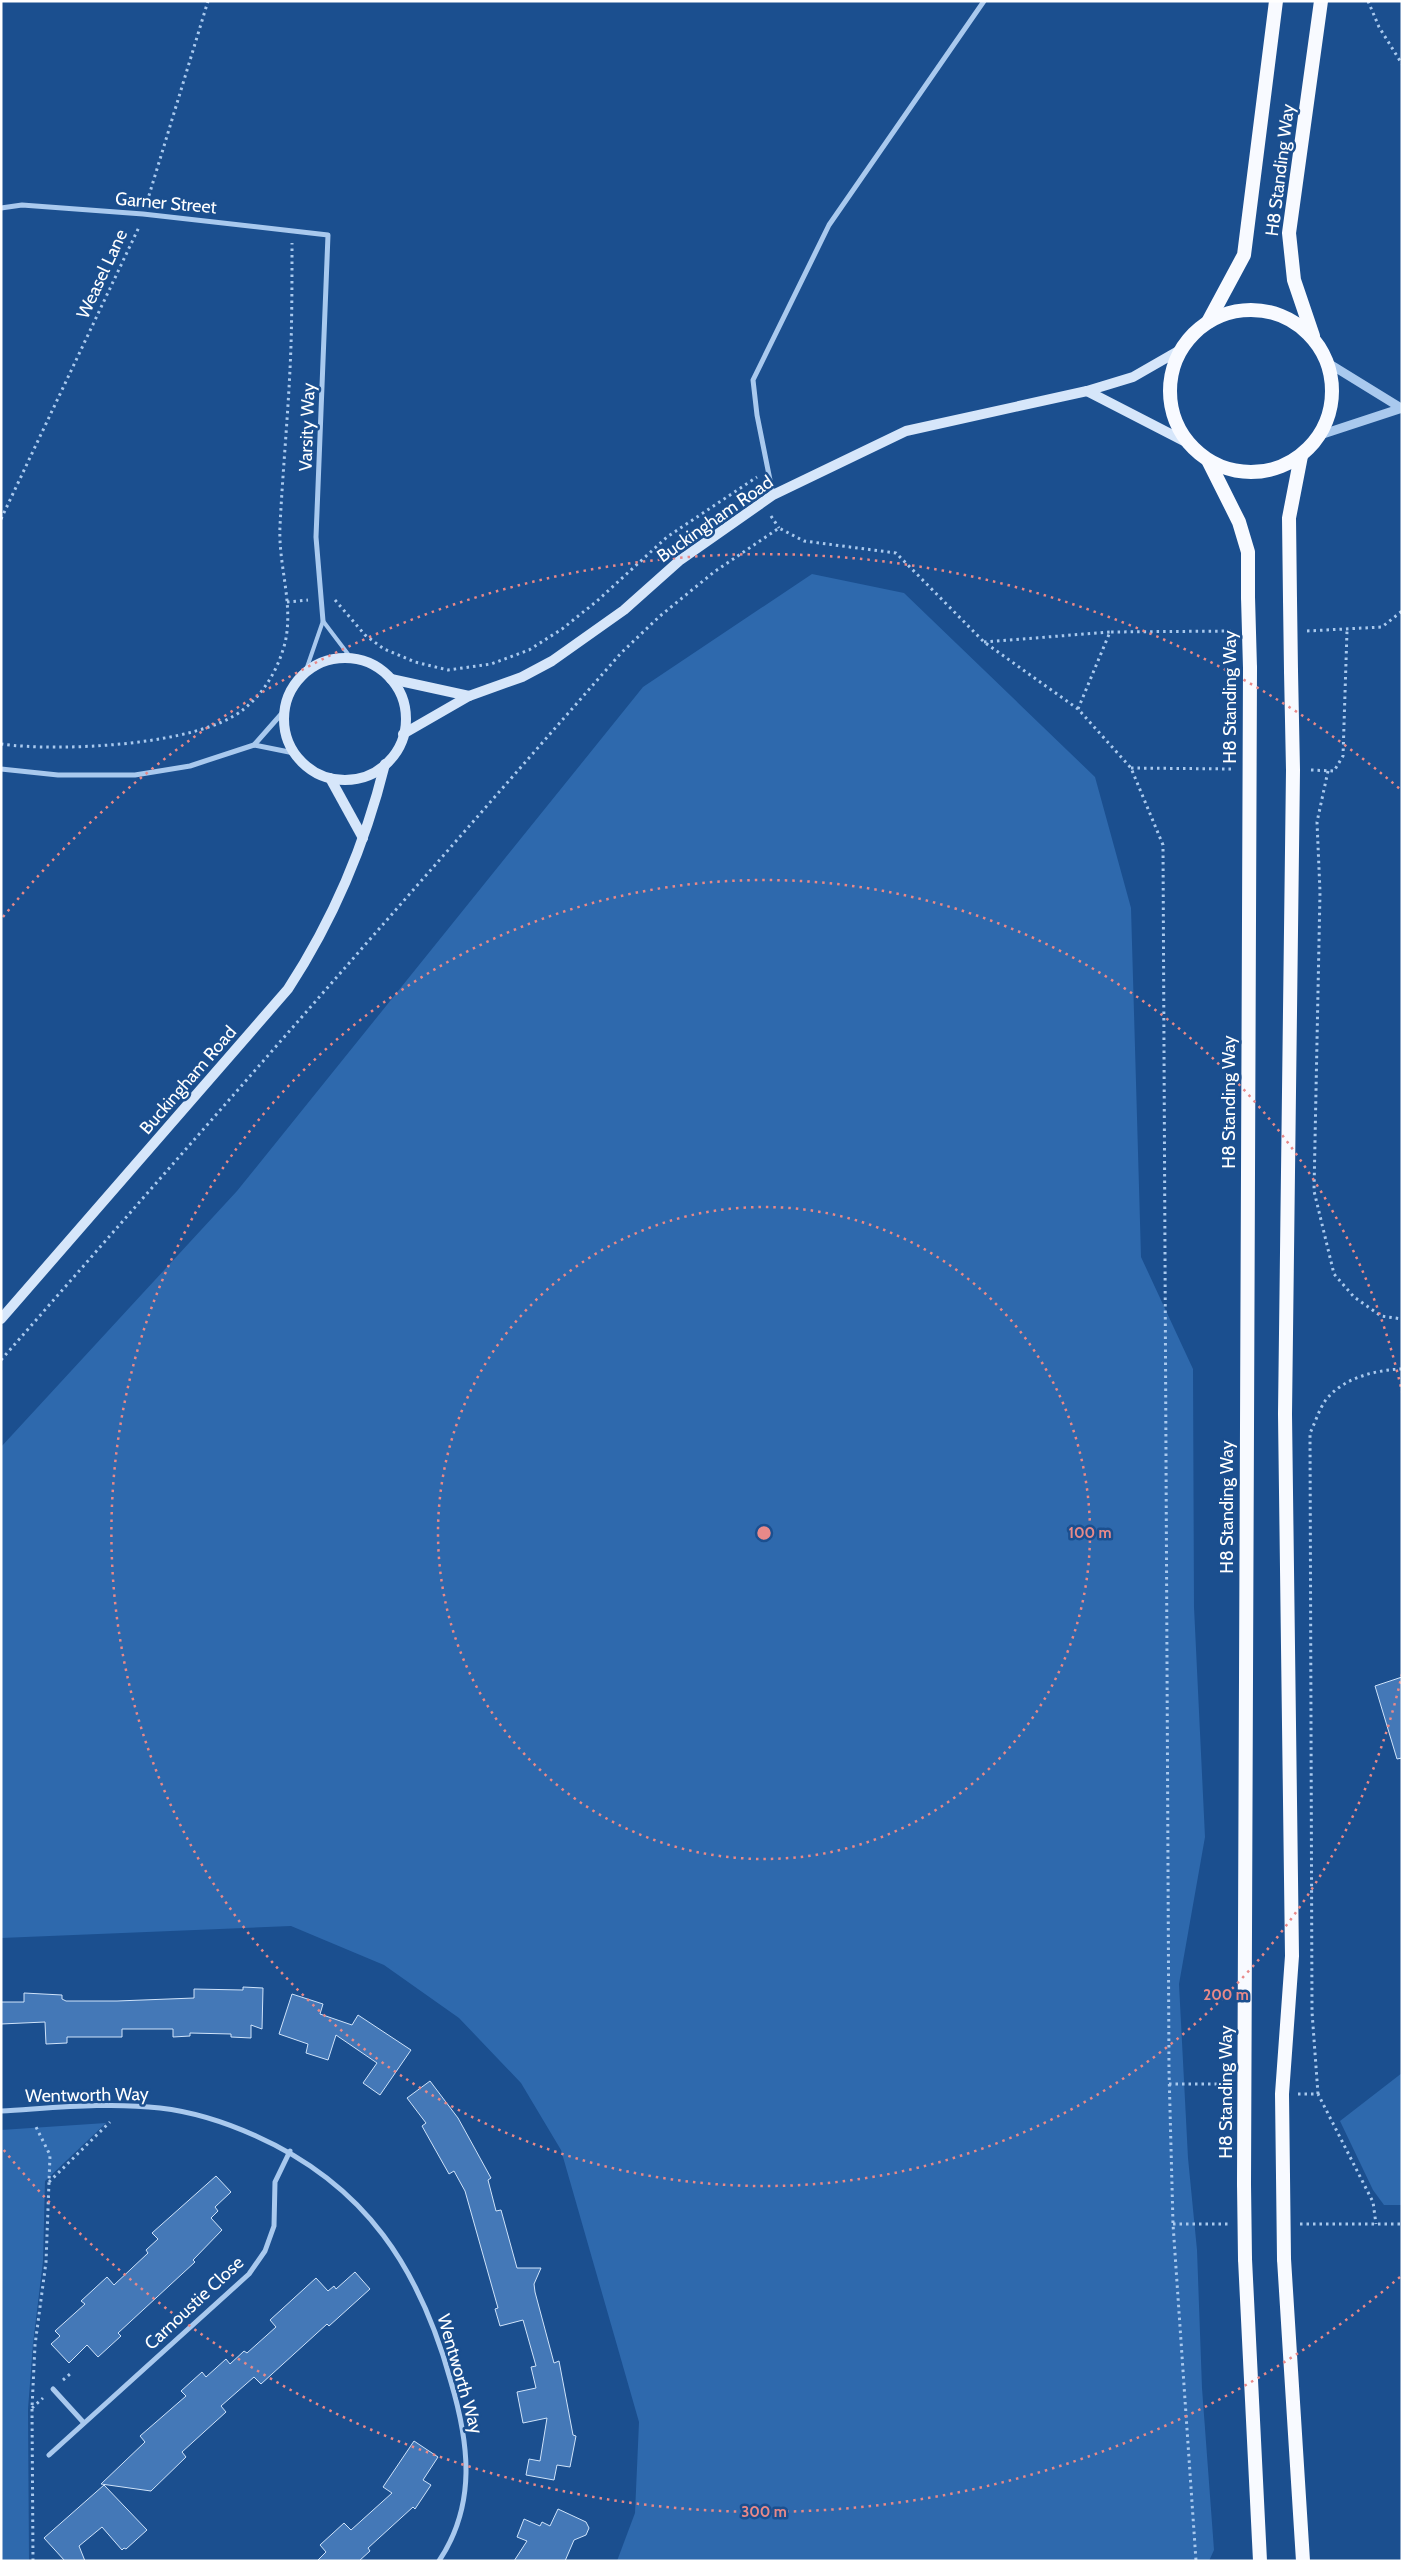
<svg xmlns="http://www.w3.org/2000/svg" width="1403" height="2562" font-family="Cabin,sans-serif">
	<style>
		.green { fill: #2e69ad }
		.building { fill: #4478b7; stroke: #cfe3fa }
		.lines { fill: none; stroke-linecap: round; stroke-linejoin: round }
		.path { stroke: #a9c9ee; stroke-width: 3; stroke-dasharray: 2.5 4; stroke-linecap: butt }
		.service { stroke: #a9c9ee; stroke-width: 4 }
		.minor { stroke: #a9c9ee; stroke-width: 5 }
		.tertiary { stroke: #a9c9ee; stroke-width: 9 }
		.secondary { stroke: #d6e6fa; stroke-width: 10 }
		.trunk { stroke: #f8faff; stroke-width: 14 }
		.trunk-bridge { stroke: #f8faff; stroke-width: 14 }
		.ring { fill: none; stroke: #e88989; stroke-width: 2.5; stroke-dasharray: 2.5 5 }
		.labels { text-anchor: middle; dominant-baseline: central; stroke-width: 5; stroke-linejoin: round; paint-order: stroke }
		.street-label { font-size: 18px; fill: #fff; stroke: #1b4f8f }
		.centre { fill: #e88989; stroke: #1b4f8f; stroke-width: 2.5 }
		.ring-label { font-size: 15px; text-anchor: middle; font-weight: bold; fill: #e88989; stroke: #1b4f8f; stroke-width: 5; stroke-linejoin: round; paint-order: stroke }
	</style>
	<rect width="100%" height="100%" fill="#1b4f8f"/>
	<g class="green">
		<path d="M 812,574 L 904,593 L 1095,777 L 1131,908 L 1141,1257 L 1193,1369 L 1194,1607 L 1205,1837 L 1179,1984 L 1188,2158 L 1197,2250 L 1202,2388 L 1214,2550 L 1209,2561 L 617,2561 L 635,2513 L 639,2422 L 561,2150 L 521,2083 L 459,2018 L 384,1965 L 291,1926 L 1,1938 L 1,1447 L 237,1191 L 643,687 Z"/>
		<path d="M 1402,2073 L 1402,2205 L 1384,2205 L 1373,2190 L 1340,2121 Z"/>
		<path d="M 106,2123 L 45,2181 L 43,2261 L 33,2344 L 28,2409 L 29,2561 L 1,2561 L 1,2130 Z"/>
	</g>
	<g class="building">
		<path d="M 1402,1677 L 1402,1758 L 1397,1759 L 1375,1686 Z"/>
		<path d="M 243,1987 L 263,1988 L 262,2029 L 251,2025 L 251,2038 L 231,2037 L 231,2034 L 190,2033 L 190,2036 L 173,2037 L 173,2029 L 122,2029 L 122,2037 L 67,2037 L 67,2043 L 46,2044 L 45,2022 L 1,2024 L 1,2002 L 24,2002 L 24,1993 L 62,1995 L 62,1999 L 66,2001 L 117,2001 L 194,1998 L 194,1989 L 243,1990 Z"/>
		<path d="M 292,1994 L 323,2004 L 320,2014 L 352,2025 L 358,2015 L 411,2050 L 380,2095 L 363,2083 L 377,2063 L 336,2035 L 328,2060 L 306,2053 L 308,2044 L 279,2034 Z"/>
		<path d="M 430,2081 L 458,2118 L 491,2178 L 488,2180 L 496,2211 L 501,2210 L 517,2268 L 541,2268 L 534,2284 L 535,2292 L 554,2363 L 559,2361 L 573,2435 L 576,2436 L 570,2467 L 557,2465 L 554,2480 L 526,2475 L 529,2459 L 540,2461 L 547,2418 L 523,2423 L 517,2392 L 536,2388 L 531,2367 L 536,2366 L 523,2320 L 500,2326 L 495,2309 L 498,2308 L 465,2191 L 454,2171 L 449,2174 L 422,2126 L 426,2123 L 407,2098 Z"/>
		<path d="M 216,2176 L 231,2192 L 215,2207 L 218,2211 L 211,2218 L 222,2230 L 193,2260 L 195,2262 L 118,2333 L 121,2336 L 98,2357 L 87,2345 L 69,2363 L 51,2344 L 60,2336 L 55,2331 L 85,2304 L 81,2301 L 107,2277 L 114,2285 L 148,2253 L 146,2250 L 158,2239 L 152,2233 Z"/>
		<path d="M 355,2272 L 370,2289 L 329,2326 L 327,2324 L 261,2384 L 254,2377 L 221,2406 L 226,2412 L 182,2452 L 186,2457 L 151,2491 L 101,2484 L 145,2442 L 140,2436 L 186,2396 L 181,2391 L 202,2372 L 206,2377 L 226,2359 L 230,2364 L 244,2351 L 247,2353 L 276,2327 L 270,2320 L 316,2278 L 328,2291 L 334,2286 L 336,2289 Z"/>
		<path d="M 414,2441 L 438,2457 L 423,2480 L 431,2485 L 415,2509 L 413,2507 L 368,2548 L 370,2551 L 359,2561 L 317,2561 L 326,2552 L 320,2545 L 344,2523 L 351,2530 L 392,2493 L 383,2487 Z"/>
		<path d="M 104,2485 L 147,2530 L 126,2549 L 124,2548 L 122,2550 L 102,2527 L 79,2546 L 85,2561 L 65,2561 L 44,2538 Z"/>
		<path d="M 558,2509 L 586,2522 L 589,2528 L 586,2535 L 574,2540 L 565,2561 L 514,2561 L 527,2541 L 517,2537 L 524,2519 L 540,2526 L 542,2522 L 550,2526 Z"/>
	</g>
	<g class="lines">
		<g class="path">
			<path d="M 1368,1 L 1379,27 L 1402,64"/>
			<path d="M 147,202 L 208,1"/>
			<path d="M 771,516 L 779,528"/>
			<path d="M 1,519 L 139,227"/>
			<path d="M 335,600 L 365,635 L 384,649 L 415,662 L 448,670 L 491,664 L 529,650 L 562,629 L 597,601 L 667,537 L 757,477"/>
			<path d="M 287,602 L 308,600"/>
			<path d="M 1307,631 L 1382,627 L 1402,611"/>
			<path d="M 984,642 L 1110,632"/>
			<path d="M 1078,709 L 1110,632 L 1233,631"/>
			<path d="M 1,744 C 58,752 199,746 244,709 C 265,692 278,669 285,643 C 294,604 278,565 280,526 C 283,466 289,406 291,345 C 292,312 292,277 292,243"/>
			<path d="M 1131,768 L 1232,769"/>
			<path d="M 1311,770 L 1334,771 L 1343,756 L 1347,631"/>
			<path d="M 1328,771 L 1317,822 L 1320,892 L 1314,1191 L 1334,1274 L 1354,1297 L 1381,1316 L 1402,1319"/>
			<path d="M 1,1360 L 621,653 L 660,616 L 714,572 L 779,528 L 804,541 L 896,553 L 984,642 L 1078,709 L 1131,768 L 1163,845 L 1169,2071 L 1173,2224 L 1196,2561"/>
			<path d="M 1169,2084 L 1220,2084"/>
			<path d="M 1298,2094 L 1318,2094 L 1373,2202 L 1376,2224"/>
			<path d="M 1318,2094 L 1312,2012 L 1310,1433 C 1315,1423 1319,1410 1325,1401 C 1342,1378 1375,1370 1402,1369"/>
			<path d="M 49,2182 L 110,2122"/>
			<path d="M 1173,2224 L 1229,2224"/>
			<path d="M 1300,2224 L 1402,2224"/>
			<path d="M 63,2380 L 70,2374"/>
			<path d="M 32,2408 L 43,2398"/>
			<path d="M 33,2561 L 32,2408 L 35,2345 L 46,2262 L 50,2155 L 35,2125"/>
		</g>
		<g class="service">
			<path d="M 323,621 L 351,658"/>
			<path d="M 305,673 L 323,621"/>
		</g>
		<g class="minor">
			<path d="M 1,208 L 22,205 L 143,214 L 328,235 L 316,537 L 323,621"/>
			<path d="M 773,495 L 757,415 L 753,380 L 829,225 L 984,1"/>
			<path d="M 254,745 L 294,753"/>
			<path d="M 1,769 L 58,775 L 135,775 L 190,766 L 254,745 L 284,711"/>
			<path d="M 1,2111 C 54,2108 108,2102 160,2108 C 195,2112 225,2122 256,2136 C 366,2185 420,2269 451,2382 C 469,2443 477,2504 439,2561"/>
			<path d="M 53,2389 L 84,2423"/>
			<path d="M 49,2455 L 249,2274 L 265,2251 L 274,2226 L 275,2182 L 290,2151"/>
		</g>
		<g class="tertiary">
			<path d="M 1328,363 L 1401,408"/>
			<path d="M 1320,435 L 1402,408"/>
		</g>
		<g class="secondary">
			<path d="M 1087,391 L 1186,442"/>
			<circle cx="345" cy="719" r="61"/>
			<path d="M 391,679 L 469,696"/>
			<path d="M 403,734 L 469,696 L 522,677 L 552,661 L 624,610 L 679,561 L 773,495 L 906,431 L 1087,391 L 1133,377 L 1180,350"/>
			<path d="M 330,778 L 363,838"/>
			<path d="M 1,1319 L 288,989 C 333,920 365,845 385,764"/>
		</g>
		<g class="trunk">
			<circle cx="1251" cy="391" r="81"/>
			<path d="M 1208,322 L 1244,255 L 1276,1"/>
			<path d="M 1313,336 L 1294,280 L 1289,233 L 1321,1"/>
			<path d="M 1209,462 L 1239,522 L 1248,552 L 1248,597"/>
			<path d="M 1290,600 L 1289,518 L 1301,456"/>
			<path d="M 1283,2176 L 1282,2094 L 1292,1956 L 1285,1414 L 1293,770 L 1291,671"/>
			<path d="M 1244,2184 L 1250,668"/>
			<path d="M 1245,2259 L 1260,2561"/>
			<path d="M 1284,2259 L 1303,2561"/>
		</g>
		<g class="trunk-bridge">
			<path d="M 1248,597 L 1250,668"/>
			<path d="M 1290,600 L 1291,671"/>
			<path d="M 1283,2176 L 1284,2259"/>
			<path d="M 1244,2184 L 1245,2259"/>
		</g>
	</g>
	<g class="ring">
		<circle cx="764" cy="1533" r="326"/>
		<path d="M1402 1674A653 653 0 1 1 1402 1392"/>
		<path d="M1400 2277A979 979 0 0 1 3 2149M3 917A979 979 0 0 1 1400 789"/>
	</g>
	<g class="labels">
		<g class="street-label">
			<text transform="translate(1280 170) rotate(-83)">H8 Standing Way</text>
			<text transform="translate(166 203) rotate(5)">Garner Street</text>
			<text transform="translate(102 274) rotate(-65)">Weasel Lane</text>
			<text transform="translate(307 427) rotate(-88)">Varsity Way</text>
			<text transform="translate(715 519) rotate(-35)">Buckingham Road</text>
			<text transform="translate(1230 697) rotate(-90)">H8 Standing Way</text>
			<text transform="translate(188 1080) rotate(-49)">Buckingham Road</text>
			<text transform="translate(1229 1102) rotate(-90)">H8 Standing Way</text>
			<text transform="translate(1227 1507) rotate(-90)">H8 Standing Way</text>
			<text transform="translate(1226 2092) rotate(-90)">H8 Standing Way</text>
			<text transform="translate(87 2095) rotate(-1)">Wentworth Way</text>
			<text transform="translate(194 2303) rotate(-43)">Carnoustie Close</text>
			<text transform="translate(460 2374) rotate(74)">Wentworth Way</text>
		</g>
	</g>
	<circle cx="764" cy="1533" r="8" class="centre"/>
	<g class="ring-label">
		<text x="1090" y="1538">100 m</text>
		<text x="1226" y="2000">200 m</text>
		<text x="764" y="2517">300 m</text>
	</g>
	<rect width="1403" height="2562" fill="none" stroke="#ffffff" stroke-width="5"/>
</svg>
